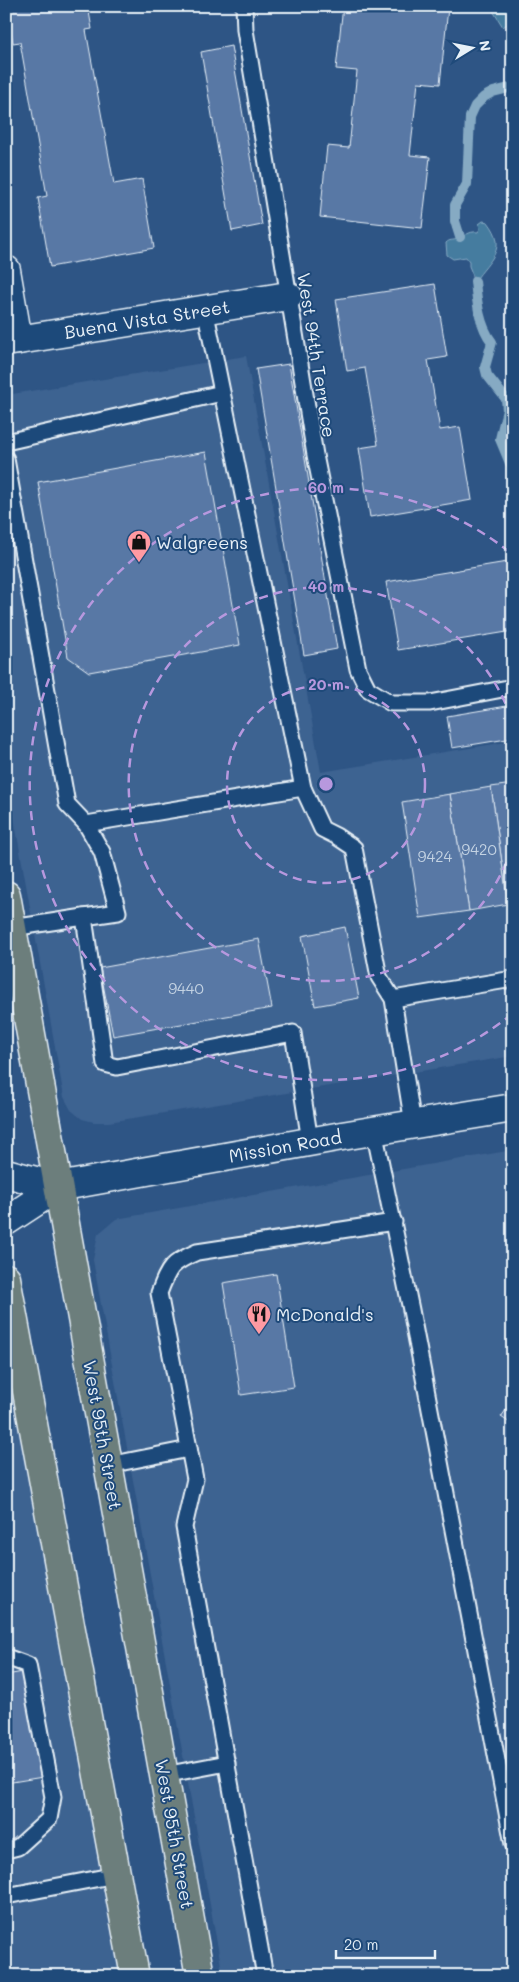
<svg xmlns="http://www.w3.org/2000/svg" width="519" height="1982" font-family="Mali,sans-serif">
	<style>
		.built { fill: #3e6391 }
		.water { fill: #447b9f; stroke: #86aac3 }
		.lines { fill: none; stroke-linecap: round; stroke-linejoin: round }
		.stream { stroke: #86aac3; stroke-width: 10 }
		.building { fill: #5978a5; stroke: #e8f1f8 }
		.service-casing { stroke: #e8f1f8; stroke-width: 19 }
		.minor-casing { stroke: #e8f1f8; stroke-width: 31 }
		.secondary-casing { stroke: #e8f1f8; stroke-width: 31 }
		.primary-casing { stroke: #e8f1f8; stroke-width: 31 }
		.service { stroke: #1f4a7a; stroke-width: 15 }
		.minor { stroke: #1f4a7a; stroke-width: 28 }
		.secondary { stroke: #1f4a7a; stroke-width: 28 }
		.primary { stroke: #6c7e7c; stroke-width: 28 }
		.ring { fill: none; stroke: #b798de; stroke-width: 2.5; stroke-dasharray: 9 6 }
		.labels { text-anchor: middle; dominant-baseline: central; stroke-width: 4; stroke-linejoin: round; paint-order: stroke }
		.number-label { font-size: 15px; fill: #c4d3e3 }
		.street-label { font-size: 18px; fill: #e8f1f8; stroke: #1f4a7a }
		.poi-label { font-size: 18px; fill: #e8f1f8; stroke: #1f4a7a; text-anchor: start }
		.centre { fill: #b798de; stroke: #1f4a7a; stroke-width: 2.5 }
		.ring-label { font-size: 15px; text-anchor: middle; font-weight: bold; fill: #b798de; stroke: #1f4a7a; stroke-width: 4; stroke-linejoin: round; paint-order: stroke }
	</style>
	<rect width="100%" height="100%" fill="#2e5585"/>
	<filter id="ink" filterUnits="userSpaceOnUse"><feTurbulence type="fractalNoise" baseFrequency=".02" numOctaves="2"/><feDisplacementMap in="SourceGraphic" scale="10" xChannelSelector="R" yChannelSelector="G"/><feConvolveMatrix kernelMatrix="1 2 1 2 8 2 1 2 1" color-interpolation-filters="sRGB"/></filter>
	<g filter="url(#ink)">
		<g class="built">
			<path d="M 246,356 L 321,772 L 513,741 L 513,1056 L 109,1122 L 94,1122 L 82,1119 L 71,1110 L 64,1097 L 6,773 L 6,395 Z"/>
			<path d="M 513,1150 L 513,1976 L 223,1976 L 93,1260 L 98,1234 L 116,1219 Z"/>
			<path d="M 6,1332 L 122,1976 L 6,1976 Z"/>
		</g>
		<g class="water">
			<path d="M 490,6 L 513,6 L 513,20 L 503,27 Z"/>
			<path d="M 483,221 L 488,222 C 509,249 489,260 475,281 L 469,266 L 469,261 L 466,257 L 453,259 L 447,255 L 446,243 C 450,239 452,241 458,239 C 466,236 468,231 478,232 L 480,229 L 479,224 Z"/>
		</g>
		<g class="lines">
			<g class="stream">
				<path d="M 460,237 L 455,221 L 455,205 L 467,184 L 470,117 L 475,106 L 484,97 L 493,92 L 513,87"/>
				<path d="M 475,281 C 477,302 479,325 492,342 L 485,367 L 487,375 L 506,399 L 507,410 L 500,439 L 510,463"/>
			</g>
		</g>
		<g class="building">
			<path d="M 7,6 L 88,6 L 92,29 L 86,30 L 114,184 L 142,179 L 154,248 L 50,267 L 38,198 L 47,196 L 20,42 L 13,43 Z"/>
			<path d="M 343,6 L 448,8 L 440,84 L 418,82 L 410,155 L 430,157 L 422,228 L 320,217 L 327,146 L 349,148 L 357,71 L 336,69 Z"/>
			<path d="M 231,46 L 262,225 L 232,231 L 201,52 Z"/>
			<path d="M 435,284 L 447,357 L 428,360 L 440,430 L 460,427 L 472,500 L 370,517 L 359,448 L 378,445 L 365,368 L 347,371 L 336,299 Z"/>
			<path d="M 289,364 L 337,649 L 304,655 L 256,369 Z"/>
			<path d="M 206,452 L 240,645 L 89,672 L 68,657 L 38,482 Z"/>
			<path d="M 513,561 L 513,631 L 398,650 L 386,582 Z"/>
			<path d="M 513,705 L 513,738 L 452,748 L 447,716 Z"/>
			<path d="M 513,784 L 513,903 L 508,904 L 491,787 Z"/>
			<path d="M 491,787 L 508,904 L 469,911 L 450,794 Z"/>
			<path d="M 450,794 L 469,911 L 420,918 L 402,802 Z"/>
			<path d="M 345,927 L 359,998 L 315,1006 L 302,936 Z"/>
			<path d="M 259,939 L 272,1008 L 113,1036 L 100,968 Z"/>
			<path d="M 276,1274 L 294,1387 L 241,1395 L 223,1283 Z"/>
			<path d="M 513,1400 L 513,1425 L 501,1417 Z"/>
			<path d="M 29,1671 L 49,1776 L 6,1783 L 6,1675 Z"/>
		</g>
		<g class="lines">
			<defs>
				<g id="service">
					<path d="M 244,6 L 245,30 L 315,455 L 358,669 L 368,689 L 391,703 L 430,703 L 513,687"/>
					<path d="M 205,309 L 303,788 L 322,829 L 336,836 L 354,848 L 379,977 L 393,999 L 413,1124"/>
					<path d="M 6,442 L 222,393"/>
					<path d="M 6,459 L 67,804 L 86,824 L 102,852 L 118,912 L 84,917 L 105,1064 L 117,1067 L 293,1033 L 310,1141"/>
					<path d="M 86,824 L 303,788"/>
					<path d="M 12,928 L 84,917"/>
					<path d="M 393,999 L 513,979"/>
					<path d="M 374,1130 L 411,1310 L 513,1844"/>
					<path d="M 109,1465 L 189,1449"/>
					<path d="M 6,1657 L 28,1665 L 53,1797 L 49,1819 L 18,1847 L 6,1850"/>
					<path d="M 164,1775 L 227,1763"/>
					<path d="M 6,1896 L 116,1875"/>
					<path d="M 265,1976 L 184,1527 L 195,1479 L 159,1293 C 169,1267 171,1263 197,1252 L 394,1222"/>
				</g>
				<g id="minor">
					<path d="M 6,270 L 18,340"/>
					<path d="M 6,342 L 288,296"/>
				</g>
				<g id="secondary">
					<path d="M 6,1173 L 58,1187"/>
					<path d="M 6,1221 L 58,1187 L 342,1136 L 513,1108"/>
				</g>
				<g id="primary">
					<path d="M 6,895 L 200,1976"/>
					<path d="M 6,1278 L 135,1976"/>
				</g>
			</defs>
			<use href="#service" class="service-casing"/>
			<use href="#minor" class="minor-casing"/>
			<use href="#secondary" class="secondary-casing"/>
			<use href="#primary" class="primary-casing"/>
			<use href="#service" class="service"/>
			<use href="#minor" class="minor"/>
			<use href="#secondary" class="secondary"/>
			<use href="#primary" class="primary"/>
		</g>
	</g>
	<g class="ring">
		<circle cx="326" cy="784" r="99"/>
		<path d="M512 848A197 197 0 1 1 512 720"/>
		<path d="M512 1014A296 296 0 1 1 512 554"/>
	</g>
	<defs>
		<symbol id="shop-pin" viewBox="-11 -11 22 30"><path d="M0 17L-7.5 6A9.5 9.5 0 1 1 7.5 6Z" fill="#ff9aa2" stroke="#1f4a7a"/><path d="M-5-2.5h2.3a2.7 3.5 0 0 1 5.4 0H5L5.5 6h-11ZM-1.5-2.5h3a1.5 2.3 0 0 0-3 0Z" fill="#111"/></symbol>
		<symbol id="restaurant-pin" viewBox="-11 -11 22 30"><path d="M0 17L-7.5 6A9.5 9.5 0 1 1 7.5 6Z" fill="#ff9aa2" stroke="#1f4a7a"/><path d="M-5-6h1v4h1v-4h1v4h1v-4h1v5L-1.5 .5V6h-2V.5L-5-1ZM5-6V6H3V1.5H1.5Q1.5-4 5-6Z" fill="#111"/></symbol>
	</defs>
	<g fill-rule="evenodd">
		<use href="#shop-pin" x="125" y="528" width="28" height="38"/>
		<use href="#restaurant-pin" x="245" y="1300" width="28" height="38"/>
	</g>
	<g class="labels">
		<g class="number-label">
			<text x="479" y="849">9420</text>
			<text x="435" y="856">9424</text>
			<text x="186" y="988">9440</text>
		</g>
		<g class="street-label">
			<text transform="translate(147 319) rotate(-9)">Buena Vista Street</text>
			<text transform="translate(317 355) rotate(81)">West 94th Terrace</text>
			<text transform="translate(285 1146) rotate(-10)">Mission Road</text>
			<text transform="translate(103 1435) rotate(80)">West 95th Street</text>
			<text transform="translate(175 1834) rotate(80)">West 95th Street</text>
		</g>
		<g class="poi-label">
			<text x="156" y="542">Walgreens</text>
			<text x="276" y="1314">McDonald's</text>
		</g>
	</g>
	<circle cx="326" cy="784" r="8" class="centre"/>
	<g class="ring-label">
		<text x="326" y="493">60 m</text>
		<text x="326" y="592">40 m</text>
		<text x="326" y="690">20 m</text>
	</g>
	<rect width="519" height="1982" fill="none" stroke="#1f4a7a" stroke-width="25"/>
	<rect x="12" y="12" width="494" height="1957" fill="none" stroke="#e8f1f8" stroke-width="2" filter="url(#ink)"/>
	<g transform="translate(472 48) rotate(80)" stroke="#1f4a7a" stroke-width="4" paint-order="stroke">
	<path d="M0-4L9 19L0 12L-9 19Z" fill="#e8f1f8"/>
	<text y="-8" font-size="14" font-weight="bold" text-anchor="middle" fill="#e8f1f8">N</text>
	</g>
	<path d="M336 1950v8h99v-8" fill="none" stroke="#e8f1f8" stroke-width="2.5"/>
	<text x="344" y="1950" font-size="15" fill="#e8f1f8" stroke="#1f4a7a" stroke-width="4" paint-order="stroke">20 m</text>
</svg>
